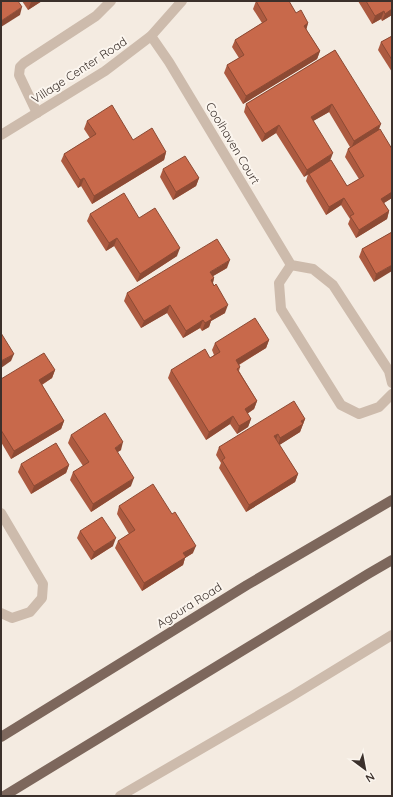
<svg xmlns="http://www.w3.org/2000/svg" width="393" height="797" font-family="Quicksand,sans-serif">
	<style>
		.lines { fill: none; stroke-linecap: round; stroke-linejoin: round }
		.minor { stroke: #cdbbac; stroke-width: 10 }
		.major { stroke: #7d675c; stroke-width: 10 }
		.wall { fill: #ac5a40; fill-rule: evenodd }
		.shaded-wall { fill: #8c4a34 }
		.building { fill: #c8694b; stroke: #8c4a34 }
		.labels { text-anchor: middle; dominant-baseline: central; stroke-width: 4; stroke-linejoin: round; paint-order: stroke }
		.street-label { font-size: 12px; fill: #3b302b; stroke: #fbf5ee }
	</style>
	<rect width="100%" height="100%" fill="#f4ebe1"/>
	<g class="lines">
		<g class="minor">
			<path d="M 151,36 L 169,62 L 291,265 L 313,269 L 333,285 L 389,371 L 392,383"/>
			<path d="M 37,113 L 19,75 L 20,67 L 24,63 L 96,16 L 111,1"/>
			<path d="M 1,135 L 105,71 L 151,36 L 182,1"/>
			<path d="M 291,265 L 279,283 L 281,309 L 341,405 L 359,414 L 379,407 L 392,394"/>
			<path d="M 1,513 L 43,584 L 42,598 L 30,612 L 12,618 L 1,613"/>
			<path d="M 120,796 L 292,696 L 392,635"/>
		</g>
		<g class="major">
			<path d="M 1,737 L 247,585 L 392,500"/>
			<path d="M 4,796 L 368,574 L 392,560"/>
		</g>
	</g>
	<g class="wall">
		<path d="M 22,1 L 42,1 L 28,10 Z"/>
		<path d="M 256,1 L 296,13 L 308,23 L 306,29 L 320,51 L 317,59 L 243,104 L 224,73 L 227,65 L 239,58 L 232,47 L 235,40 L 262,23 L 253,9 Z"/>
		<path d="M 358,1 L 392,1 L 392,15 L 382,21 L 381,19 L 372,24 Z"/>
		<path d="M 392,36 L 392,72 L 378,50 L 381,42 Z"/>
		<path d="M 335,50 L 379,130 L 392,149 L 392,198 L 384,203 L 389,211 L 387,219 L 356,238 L 348,224 L 350,219 L 341,205 L 326,215 L 306,181 L 308,174 L 304,177 L 276,133 L 262,142 L 244,112 L 246,104 ZM 329,112 L 350,147 L 348,149 L 345,157 L 359,179 L 347,186 L 330,160 L 313,121 Z"/>
		<path d="M 87,121 L 133,140 L 166,152 L 164,160 L 92,204 L 81,186 L 78,188 L 61,161 L 64,154 L 90,138 L 84,129 Z"/>
		<path d="M 163,169 L 199,178 L 196,186 L 173,200 L 160,177 Z"/>
		<path d="M 90,214 L 139,218 L 177,256 L 137,282 L 114,246 L 106,251 L 87,221 Z"/>
		<path d="M 392,232 L 374,282 L 359,257 L 362,249 Z"/>
		<path d="M 227,268 L 213,276 L 214,278 L 213,283 L 225,313 L 211,321 L 209,327 L 202,331 L 200,328 L 183,338 L 167,313 L 141,328 L 124,301 L 127,293 Z"/>
		<path d="M 269,340 L 266,348 L 239,365 L 240,367 L 239,371 L 257,401 L 254,409 L 247,414 L 251,419 L 248,427 L 237,434 L 230,424 L 206,440 L 168,378 L 171,370 L 210,358 L 214,355 L 212,350 L 215,343 Z"/>
		<path d="M 55,370 L 52,378 L 42,385 L 64,421 L 61,429 L 11,459 L 1,442 L 1,379 Z"/>
		<path d="M 305,419 L 300,432 L 279,445 L 298,474 L 295,482 L 246,512 L 219,468 L 221,463 L 216,455 L 219,447 Z"/>
		<path d="M 71,435 L 121,450 L 117,452 L 131,486 L 91,512 L 70,480 L 73,472 L 83,466 L 68,443 Z"/>
		<path d="M 21,464 L 69,465 L 66,473 L 31,494 L 18,472 Z"/>
		<path d="M 119,506 L 193,553 L 185,558 L 183,565 L 142,591 L 115,548 L 118,541 L 129,534 L 117,514 Z"/>
		<path d="M 80,531 L 113,546 L 91,560 L 77,538 Z"/>
	</g>
	<g class="shaded-wall">
		<path d="M 33,1 L 42,1 L 28,10 L 31,2 Z"/>
		<path d="M 22,7 L 20,15 L 1,27 L 1,21 Z"/>
		<path d="M 392,9 L 392,15 L 382,21 L 385,14 Z"/>
		<path d="M 384,11 L 381,19 L 372,24 L 375,16 Z"/>
		<path d="M 308,23 L 306,31 L 304,26 Z"/>
		<path d="M 320,51 L 317,59 L 243,104 L 246,96 Z"/>
		<path d="M 332,104 L 329,112 L 308,124 L 311,117 Z"/>
		<path d="M 381,124 L 378,132 L 351,149 L 354,141 Z"/>
		<path d="M 279,125 L 276,133 L 262,142 L 265,134 Z"/>
		<path d="M 166,152 L 164,160 L 92,204 L 94,196 Z"/>
		<path d="M 333,153 L 330,161 L 304,177 L 307,170 Z"/>
		<path d="M 84,178 L 81,186 L 78,188 L 80,180 Z"/>
		<path d="M 199,178 L 196,186 L 173,200 L 176,192 Z"/>
		<path d="M 392,192 L 392,198 L 379,206 L 381,199 Z"/>
		<path d="M 344,198 L 341,205 L 326,215 L 329,207 Z"/>
		<path d="M 389,211 L 387,219 L 356,238 L 359,230 Z"/>
		<path d="M 117,238 L 114,246 L 106,251 L 109,243 Z"/>
		<path d="M 180,248 L 177,256 L 137,282 L 140,274 Z"/>
		<path d="M 230,260 L 227,268 L 208,279 L 210,272 Z"/>
		<path d="M 392,265 L 392,271 L 374,282 L 376,274 Z"/>
		<path d="M 214,278 L 212,286 L 211,280 Z"/>
		<path d="M 170,305 L 167,313 L 141,328 L 144,321 Z"/>
		<path d="M 228,305 L 225,313 L 211,321 L 209,327 L 202,331 L 205,323 L 210,316 Z"/>
		<path d="M 203,320 L 200,328 L 183,338 L 186,331 Z"/>
		<path d="M 269,340 L 266,348 L 233,368 L 236,360 Z"/>
		<path d="M 14,354 L 11,361 L 1,368 L 1,361 Z"/>
		<path d="M 55,370 L 52,378 L 36,388 L 39,380 Z"/>
		<path d="M 257,401 L 254,409 L 242,417 L 245,409 Z"/>
		<path d="M 233,416 L 230,424 L 206,440 L 209,432 Z"/>
		<path d="M 251,419 L 248,427 L 237,434 L 239,426 Z"/>
		<path d="M 305,419 L 300,432 L 278,446 L 280,438 Z"/>
		<path d="M 64,421 L 61,429 L 11,459 L 14,451 Z"/>
		<path d="M 278,434 L 275,442 L 274,436 Z"/>
		<path d="M 123,442 L 121,450 L 112,456 L 115,448 Z"/>
		<path d="M 69,465 L 66,473 L 31,494 L 34,486 Z"/>
		<path d="M 298,474 L 295,482 L 246,512 L 249,505 Z"/>
		<path d="M 134,478 L 131,486 L 91,512 L 93,504 Z"/>
		<path d="M 116,538 L 113,546 L 91,560 L 94,552 Z"/>
		<path d="M 196,546 L 193,553 L 185,558 L 183,565 L 142,591 L 144,583 L 183,553 Z"/>
	</g>
	<g class="building">
		<path d="M 1,1 L 18,1 L 22,7 L 1,21 Z"/>
		<path d="M 256,1 L 289,1 L 296,13 L 301,10 L 308,23 L 304,26 L 320,51 L 246,96 L 227,65 L 244,55 L 235,40 L 267,20 Z"/>
		<path d="M 366,1 L 392,1 L 392,9 L 385,14 L 384,11 L 375,16 Z"/>
		<path d="M 392,36 L 392,60 L 381,42 Z"/>
		<path d="M 335,50 L 381,124 L 354,141 L 332,104 L 311,117 L 333,153 L 307,170 L 279,125 L 265,134 L 246,104 Z"/>
		<path d="M 112,105 L 133,140 L 152,128 L 166,152 L 94,196 L 84,178 L 80,180 L 64,154 L 96,134 L 87,121 Z"/>
		<path d="M 380,129 L 392,149 L 392,192 L 381,199 L 389,211 L 359,230 L 350,216 L 354,214 L 344,198 L 329,207 L 309,174 L 331,160 L 347,186 L 364,176 L 348,149 Z"/>
		<path d="M 185,156 L 199,178 L 176,192 L 163,169 Z"/>
		<path d="M 124,193 L 139,218 L 155,208 L 180,248 L 140,274 L 117,238 L 109,243 L 90,214 Z"/>
		<path d="M 392,232 L 392,265 L 376,274 L 362,249 Z"/>
		<path d="M 217,239 L 230,260 L 210,272 L 214,278 L 211,280 L 214,286 L 216,284 L 228,305 L 210,316 L 212,319 L 205,323 L 203,320 L 186,331 L 170,305 L 144,321 L 127,293 Z"/>
		<path d="M 255,318 L 269,340 L 236,360 L 240,367 L 237,369 L 257,401 L 245,409 L 251,419 L 239,426 L 233,416 L 209,432 L 171,370 L 205,349 L 210,358 L 220,352 L 215,343 Z"/>
		<path d="M 1,333 L 14,354 L 1,361 Z"/>
		<path d="M 44,353 L 55,370 L 39,380 L 64,421 L 14,451 L 1,430 L 1,379 Z"/>
		<path d="M 294,401 L 305,419 L 301,421 L 303,424 L 280,438 L 278,434 L 274,436 L 298,474 L 249,505 L 222,460 L 225,458 L 219,447 Z"/>
		<path d="M 105,413 L 123,442 L 115,448 L 134,478 L 93,504 L 73,472 L 89,462 L 71,435 Z"/>
		<path d="M 56,443 L 69,465 L 34,486 L 21,464 Z"/>
		<path d="M 153,484 L 172,514 L 175,512 L 196,546 L 183,553 L 186,557 L 144,583 L 118,541 L 135,530 L 119,506 Z"/>
		<path d="M 102,517 L 116,538 L 94,552 L 80,531 Z"/>
	</g>
	<g class="labels">
		<g class="street-label">
			<text transform="translate(79 70) rotate(-33)">Village Center Road</text>
			<text transform="translate(233 143) rotate(59)">Coolhaven Court</text>
			<text transform="translate(189 605) rotate(-32)">Agoura Road</text>
		</g>
	</g>
	<rect width="393" height="797" fill="none" stroke="#3b302b" stroke-width="4"/>
	<g transform="translate(365 769) rotate(148)" stroke="#fbf5ee" stroke-width="3" paint-order="stroke">
	<path d="M0-3L7 15L0 10L-7 15Z" fill="#3b302b"/>
	<text y="-6" font-size="11" font-weight="bold" text-anchor="middle" fill="#3b302b">N</text>
	</g>
</svg>
